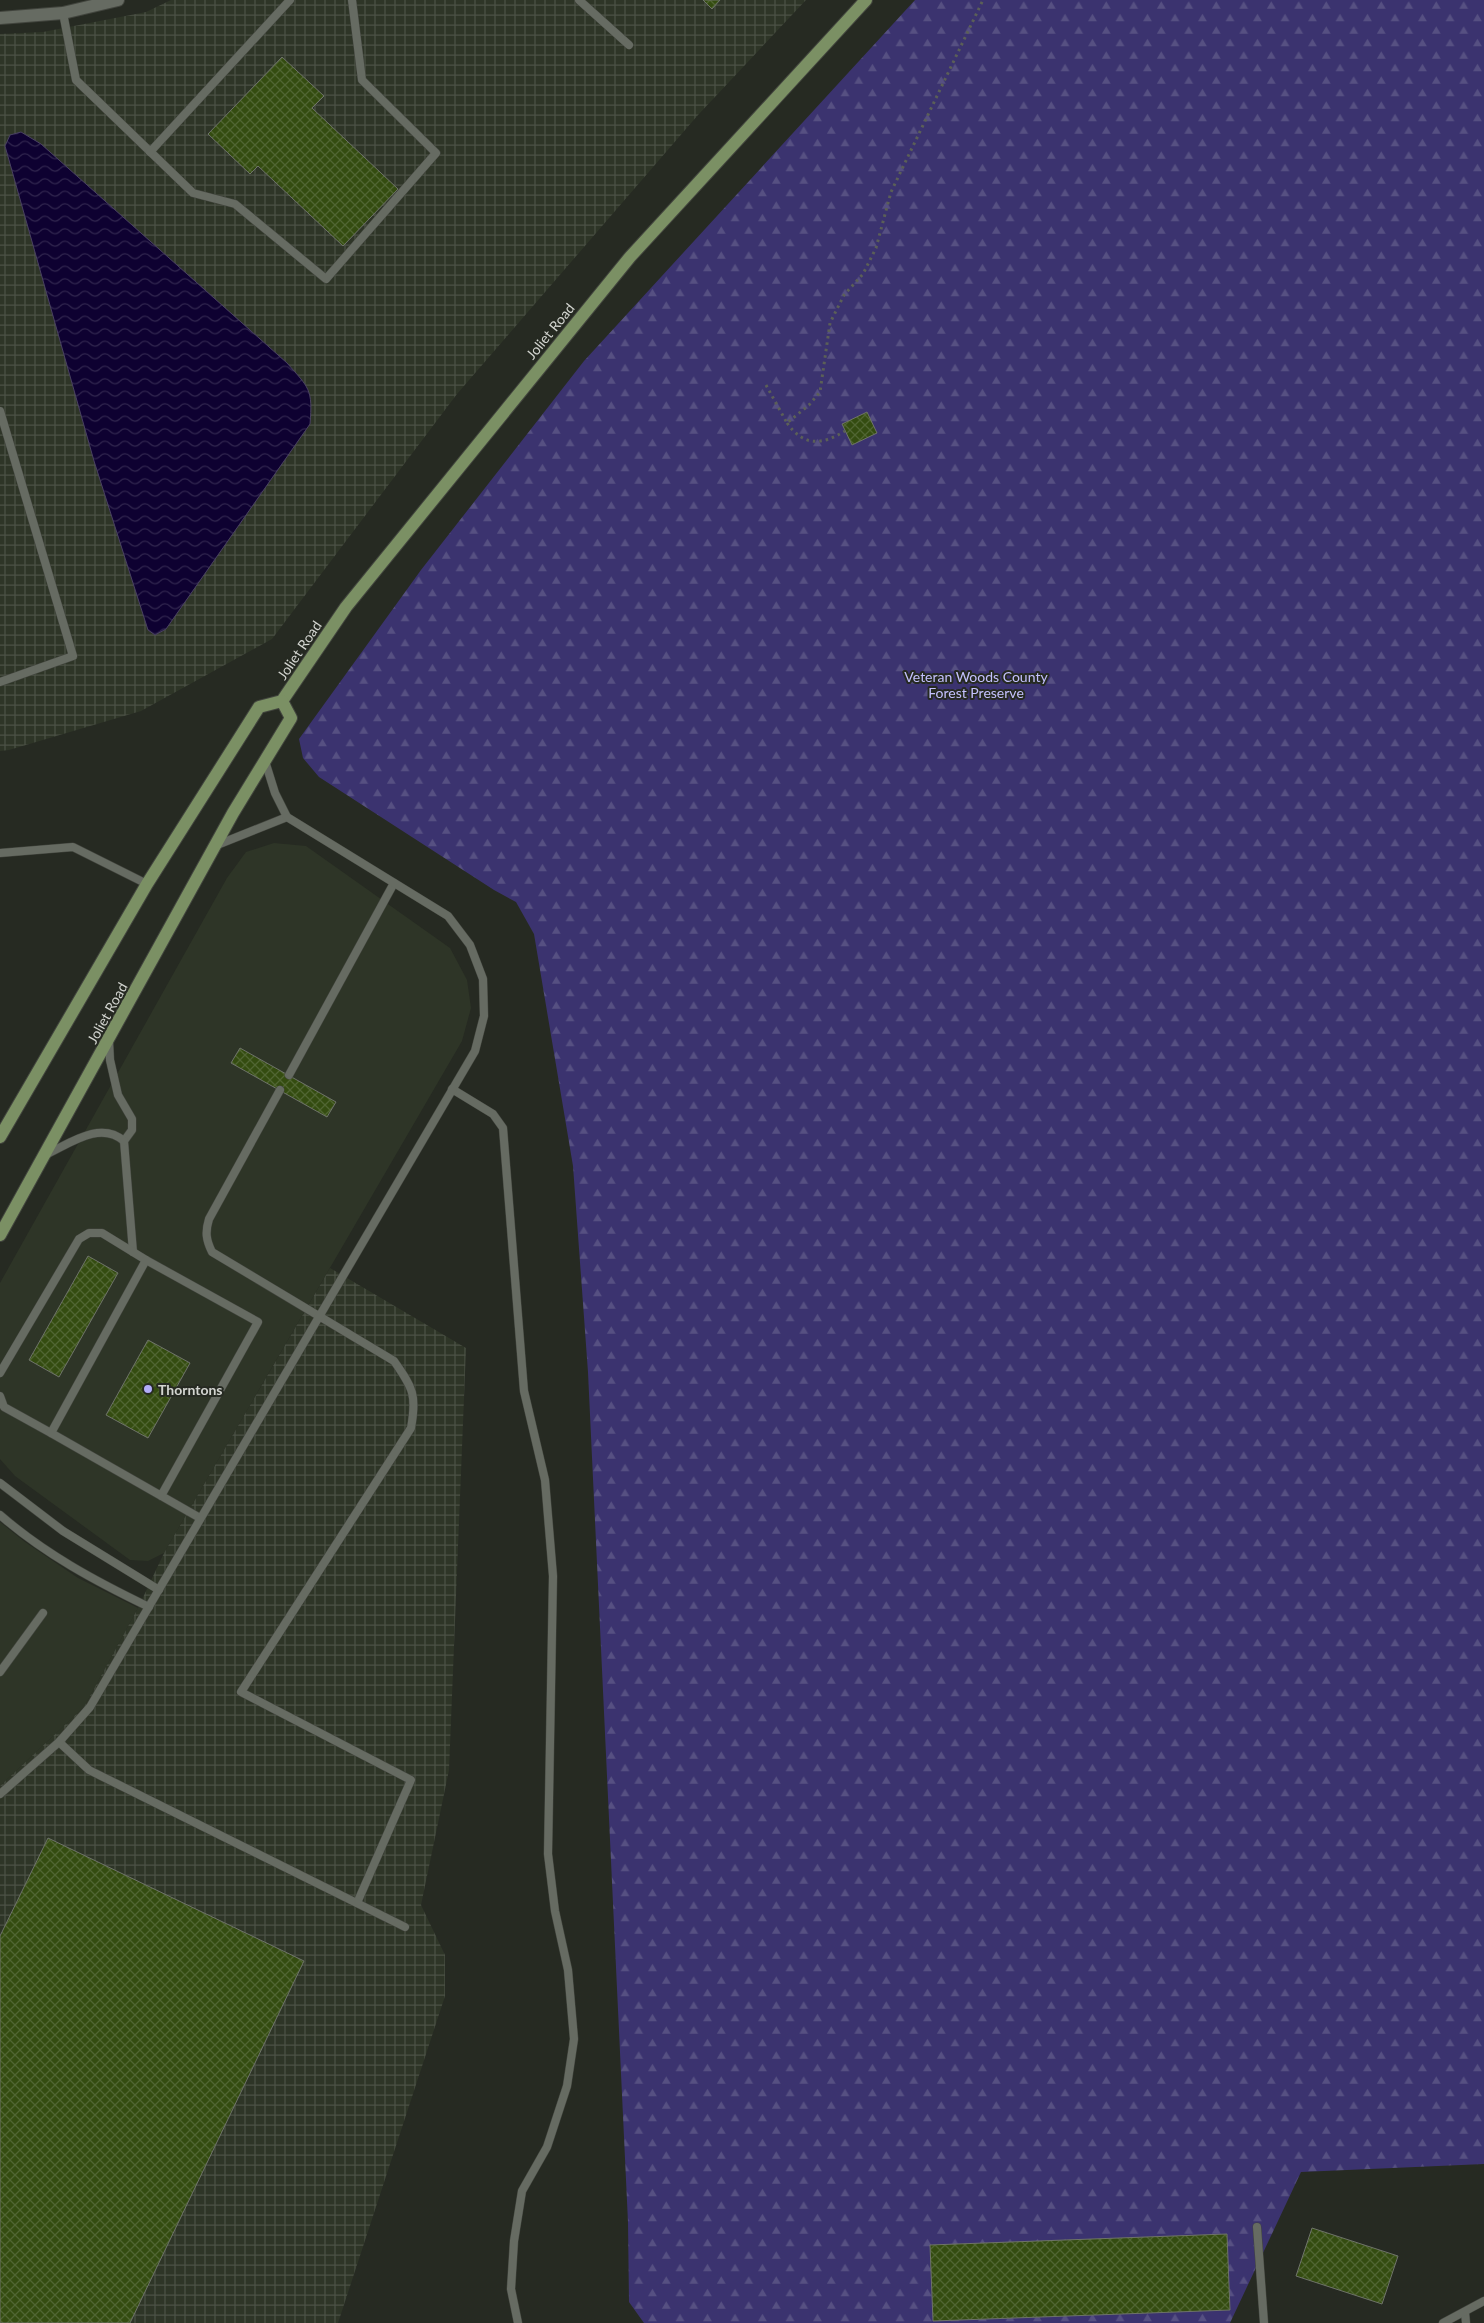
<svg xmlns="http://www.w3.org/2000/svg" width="1484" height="2323" font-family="Lato,sans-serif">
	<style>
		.built { fill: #2e3527 }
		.industrial { fill: url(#industrial-grid) }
		.forest { fill: url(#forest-firs) }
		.water { fill: url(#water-waves); stroke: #494161 }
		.building { fill: url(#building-cross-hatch); stroke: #6e7369 }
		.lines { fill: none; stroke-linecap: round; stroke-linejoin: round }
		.service-casing { stroke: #42453e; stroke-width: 9 }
		.minor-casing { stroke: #42453e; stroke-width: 14 }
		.primary-casing { stroke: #42453e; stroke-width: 14 }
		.path { stroke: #5b5f58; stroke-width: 3; stroke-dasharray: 2.5 4; stroke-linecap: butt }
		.service { stroke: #666b62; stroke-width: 8 }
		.minor { stroke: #666b62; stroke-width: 12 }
		.primary { stroke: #7b9064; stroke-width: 12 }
		.poi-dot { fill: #b2adf9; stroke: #262a22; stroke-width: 2 }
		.labels { text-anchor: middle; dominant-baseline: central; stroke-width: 4; stroke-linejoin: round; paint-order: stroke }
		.street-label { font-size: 14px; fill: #d3d5d0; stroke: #262a22 }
		.park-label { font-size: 14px; fill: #c4c1fe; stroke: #262a22 }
		.poi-label { font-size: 14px; font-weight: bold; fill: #d3d5d0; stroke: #262a22; text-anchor: start }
	</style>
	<defs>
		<pattern id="industrial-grid" width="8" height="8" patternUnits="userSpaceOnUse" patternTransform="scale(1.25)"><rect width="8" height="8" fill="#2e3527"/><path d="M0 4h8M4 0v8" fill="none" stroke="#4b5145"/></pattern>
		<pattern id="forest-firs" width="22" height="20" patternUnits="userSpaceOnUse" patternTransform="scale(1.25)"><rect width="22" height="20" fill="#3b336f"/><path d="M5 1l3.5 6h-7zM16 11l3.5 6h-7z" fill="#565082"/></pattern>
		<pattern id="water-waves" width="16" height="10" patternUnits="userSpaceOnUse" patternTransform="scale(1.25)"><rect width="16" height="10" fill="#0e0131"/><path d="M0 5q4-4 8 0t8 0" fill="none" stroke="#30254e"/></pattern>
		<pattern id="building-cross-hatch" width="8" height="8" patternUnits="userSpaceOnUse" patternTransform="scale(1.25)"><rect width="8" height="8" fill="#344c10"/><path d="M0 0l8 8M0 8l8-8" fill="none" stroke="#506532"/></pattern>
	</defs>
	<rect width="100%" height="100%" fill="#262a22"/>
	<g class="built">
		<path d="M 274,843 L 306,846 L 450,948 L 467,980 L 471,1008 L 462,1041 L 164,1553 L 148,1561 L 130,1560 L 15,1476 L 0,1459 L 0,1283 L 227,878 L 246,852 Z"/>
		<path d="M 0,1522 L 25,1542 L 78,1578 L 138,1608 L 84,1707 L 0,1786 Z"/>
	</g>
	<g class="industrial">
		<path d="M 171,0 L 806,0 L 698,115 L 457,394 L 272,639 L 141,711 L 9,750 L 0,751 L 0,34 L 43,32 L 146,12 Z"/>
		<path d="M 330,1268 L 466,1348 L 449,1770 L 421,1905 L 445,1955 L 445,1996 L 338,2323 L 0,2323 L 0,1786 L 84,1707 L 138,1608 L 164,1553 Z"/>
	</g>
	<path class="forest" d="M 915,0 L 1484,0 L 1484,2164 L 1301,2172 L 1230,2323 L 644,2323 L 629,2302 L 628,2222 L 588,1372 L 573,1166 L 534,934 L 516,902 L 494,890 L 319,777 L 303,758 L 299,739 L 421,570 L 584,361 Z"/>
	<path class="water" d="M 21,132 L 41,144 L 287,363 C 309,388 313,389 310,424 L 166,629 L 155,635 L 148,630 L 94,461 L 5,146 L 10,135 Z"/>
	<g class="building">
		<path d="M 703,0 L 720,0 L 712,9 Z"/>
		<path d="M 282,57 L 324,96 L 312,108 L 398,189 L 343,246 L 258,166 L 250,174 L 208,134 Z"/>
		<path d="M 867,412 L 877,433 L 852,445 L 842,424 Z"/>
		<path d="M 240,1048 L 336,1102 L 327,1117 L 231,1063 Z"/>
		<path d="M 88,1256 L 118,1273 L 59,1377 L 29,1360 Z"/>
		<path d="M 148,1340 L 190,1363 L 148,1438 L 106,1415 Z"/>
		<path d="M 48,1838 L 304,1961 L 130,2323 L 0,2323 L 0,1936 Z"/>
		<path d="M 1312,2228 L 1398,2256 L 1382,2304 L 1296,2276 Z"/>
		<path d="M 1227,2234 L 1230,2310 L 933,2321 L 930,2245 Z"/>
	</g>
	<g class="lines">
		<defs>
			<g id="service">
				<path d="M 579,0 L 629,45"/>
				<path d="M 63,13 L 76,80 L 193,193 L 235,204 L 326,279 L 436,153 L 362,80 L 352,0"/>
				<path d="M 150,152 L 290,0"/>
				<path d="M 0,411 L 73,656 L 0,682"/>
				<path d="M 217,845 L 287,817"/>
				<path d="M 0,853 L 73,847 L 147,884"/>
				<path d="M 109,1041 L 110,1060 L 118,1095 L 132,1119 L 132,1130 L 124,1141 L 133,1252"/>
				<path d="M 289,1075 L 394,883"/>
				<path d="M 452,1089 L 493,1114 L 503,1128 L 524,1391 L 545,1480 L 553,1576 L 548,1854 L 555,1911 L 568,1970 L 574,2039 L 567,2086 L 547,2147 L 522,2191 L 514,2241 L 511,2289 L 518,2323"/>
				<path d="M 280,1090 L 209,1219 C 205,1232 206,1240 212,1252 L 394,1361 C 413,1388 417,1395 411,1428 L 241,1692 L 411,1780 L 357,1903"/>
				<path d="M 45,1155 C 69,1144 100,1120 124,1141"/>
				<path d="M 0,1373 L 79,1239 L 89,1233 L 102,1233 L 146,1260"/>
				<path d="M 0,1396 L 4,1407 L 51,1433"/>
				<path d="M 0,1483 L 63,1531 L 159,1590"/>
				<path d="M 161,1496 L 258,1322 L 146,1260 L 51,1433 L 200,1518"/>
				<path d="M 0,1515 C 45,1554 95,1581 149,1607"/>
				<path d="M 0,1672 L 43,1613"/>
				<path d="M 59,1742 L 89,1770 L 405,1927"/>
				<path d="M 0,1794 L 59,1742 L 90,1707 L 475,1051 L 484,1016 L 483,979 L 470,945 L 448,916 L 287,817 L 275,793 L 265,761"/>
				<path d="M 1257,2227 L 1264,2323"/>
				<path d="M 1465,2312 L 1466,2323"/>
				<path d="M 1443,2323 L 1484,2301"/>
			</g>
			<path id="minor" d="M 0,18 L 63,13 L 118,0"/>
			<g id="primary">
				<path d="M 0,1137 L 147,884 L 259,707 L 282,701 L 346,607 L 630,257 L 866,0"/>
				<path d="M 0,1235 L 233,813 L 291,718 L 282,701"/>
			</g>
		</defs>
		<use href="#service" class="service-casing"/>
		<use href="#minor" class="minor-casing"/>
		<use href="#primary" class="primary-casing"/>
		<g class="path">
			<path d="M 766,385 L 787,423 L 809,405 L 820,392 L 830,323 L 844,295 L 863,274 L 876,248 L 891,192 L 983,0"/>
			<path d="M 787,423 C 804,447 822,445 845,431"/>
		</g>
		<use href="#service" class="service"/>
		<use href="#minor" class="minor"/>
		<use href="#primary" class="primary"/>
	</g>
	<circle class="poi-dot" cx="148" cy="1389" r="5"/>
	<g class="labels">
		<g class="street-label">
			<text transform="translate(550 331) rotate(-51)">Joliet Road</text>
			<text transform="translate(299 650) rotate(-56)">Joliet Road</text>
			<text transform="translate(107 1013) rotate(-61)">Joliet Road</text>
		</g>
		<g class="park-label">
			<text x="976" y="676">Veteran Woods County<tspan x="976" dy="16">Forest Preserve</tspan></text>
		</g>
		<g class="poi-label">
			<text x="158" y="1389">Thorntons</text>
		</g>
	</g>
</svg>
